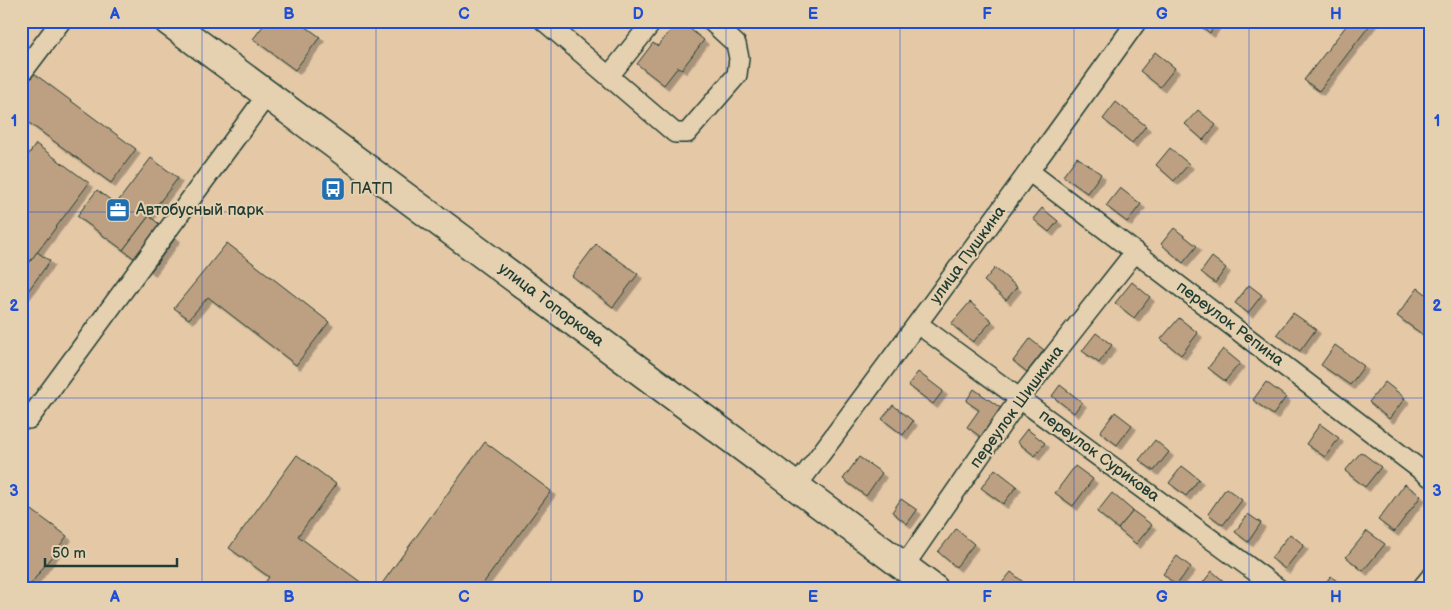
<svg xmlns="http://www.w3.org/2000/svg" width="1451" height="610" font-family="'Balsamiq Sans',sans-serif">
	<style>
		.building { fill: #bda081; stroke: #1f3d34; filter: url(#shadow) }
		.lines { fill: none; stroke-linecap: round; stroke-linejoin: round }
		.minor-casing { stroke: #1f3d34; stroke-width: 22 }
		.highway-casing { stroke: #1f3d34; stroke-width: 31 }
		.minor { stroke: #e5d0af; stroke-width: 19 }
		.highway { stroke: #e5d0af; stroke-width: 28 }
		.grid { fill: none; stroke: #1d4ed8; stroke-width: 1; stroke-opacity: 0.55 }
		.labels { text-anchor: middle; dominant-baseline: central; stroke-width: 4; stroke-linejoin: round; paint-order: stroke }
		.poi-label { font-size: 16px; fill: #1f3d34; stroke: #e5d0af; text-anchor: start }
		.street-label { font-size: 16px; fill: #1f3d34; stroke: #e5d0af }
		.neatline { fill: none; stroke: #1d4ed8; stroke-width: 2 }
		.grid-label { font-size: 16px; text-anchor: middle; font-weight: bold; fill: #1d4ed8 }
	</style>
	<defs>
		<filter id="shadow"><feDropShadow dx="4.5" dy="4.5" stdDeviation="0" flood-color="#0004"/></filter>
	</defs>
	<rect width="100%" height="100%" fill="#e5c9a7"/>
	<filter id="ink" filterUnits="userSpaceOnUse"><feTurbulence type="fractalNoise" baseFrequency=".02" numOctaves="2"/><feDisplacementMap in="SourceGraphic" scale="10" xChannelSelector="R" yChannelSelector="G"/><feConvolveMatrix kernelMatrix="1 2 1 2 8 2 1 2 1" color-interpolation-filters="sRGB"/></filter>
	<g filter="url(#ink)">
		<g class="building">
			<path d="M 267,21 L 298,21 L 320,37 L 295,70 L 253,39 Z"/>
			<path d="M 678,21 L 680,21 L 704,40 L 682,69 L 678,67 L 664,85 L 637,64 L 653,43 L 658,46 Z"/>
			<path d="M 1194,21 L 1218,21 L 1210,33 Z"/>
			<path d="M 1350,21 L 1373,21 L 1319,91 L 1304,80 Z"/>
			<path d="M 1155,52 L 1175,68 L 1160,87 L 1140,71 Z"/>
			<path d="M 32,72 L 136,149 L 111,183 L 21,117 L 21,87 Z"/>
			<path d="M 1116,102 L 1146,126 L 1132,143 L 1103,119 Z"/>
			<path d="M 1198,110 L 1216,125 L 1203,140 L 1185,124 Z"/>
			<path d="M 36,144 L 89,183 L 21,274 L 21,165 Z"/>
			<path d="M 1170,148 L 1189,164 L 1174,181 L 1156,165 Z"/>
			<path d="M 1077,157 L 1101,174 L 1087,193 L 1063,176 Z"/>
			<path d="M 151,158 L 178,178 L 123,250 L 77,216 L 97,190 L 116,204 Z"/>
			<path d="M 1120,188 L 1141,204 L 1127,222 L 1106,206 Z"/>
			<path d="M 1042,208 L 1058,221 L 1049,232 L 1033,219 Z"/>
			<path d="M 149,216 L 176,237 L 151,271 L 123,250 Z"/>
			<path d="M 1174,228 L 1197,246 L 1183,263 L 1161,244 Z"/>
			<path d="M 227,243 L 329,322 L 296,365 L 208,297 L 189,319 L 174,308 Z"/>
			<path d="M 596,244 L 638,274 L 613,307 L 572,276 Z"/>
			<path d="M 37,252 L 50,261 L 25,295 L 21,293 L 21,274 Z"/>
			<path d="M 1212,257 L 1226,268 L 1215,283 L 1201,272 Z"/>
			<path d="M 995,268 L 1017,287 L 1006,300 L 984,281 Z"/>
			<path d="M 1132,282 L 1150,297 L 1134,318 L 1115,303 Z"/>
			<path d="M 1249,285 L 1262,295 L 1248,313 L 1235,303 Z"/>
			<path d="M 1418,288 L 1430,297 L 1430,340 L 1397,316 Z"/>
			<path d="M 970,302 L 992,321 L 973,342 L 951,324 Z"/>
			<path d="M 1293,313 L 1316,329 L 1300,351 L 1277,334 Z"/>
			<path d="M 1179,318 L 1198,333 L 1181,355 L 1161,339 Z"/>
			<path d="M 1096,333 L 1112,345 L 1099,363 L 1082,351 Z"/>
			<path d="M 1030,339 L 1044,350 L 1027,372 L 1013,361 Z"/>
			<path d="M 1335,345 L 1364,366 L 1350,385 L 1321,365 Z"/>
			<path d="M 1223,349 L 1240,363 L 1225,381 L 1208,368 Z"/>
			<path d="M 918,372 L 943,391 L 933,404 L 908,385 Z"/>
			<path d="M 1266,382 L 1286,397 L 1273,415 L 1253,400 Z"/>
			<path d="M 1385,382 L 1405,398 L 1389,419 L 1369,402 Z"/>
			<path d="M 1060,385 L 1082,402 L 1074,413 L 1052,396 Z"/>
			<path d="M 974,389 L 1005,411 L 985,440 L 967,427 L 979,410 L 966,401 Z"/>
			<path d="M 893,405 L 913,421 L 903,435 L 882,419 Z"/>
			<path d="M 1115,412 L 1132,425 L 1117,445 L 1100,432 Z"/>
			<path d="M 1320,424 L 1339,438 L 1325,457 L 1306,444 Z"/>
			<path d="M 1027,429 L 1045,443 L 1035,456 L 1017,442 Z"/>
			<path d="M 1155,440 L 1169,452 L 1154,471 L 1139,460 Z"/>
			<path d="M 485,442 L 551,491 L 479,589 L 378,589 Z"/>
			<path d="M 1361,452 L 1381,467 L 1365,487 L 1345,471 Z"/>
			<path d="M 297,455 L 336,484 L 298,536 L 370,589 L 260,589 L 269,577 L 229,548 Z"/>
			<path d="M 859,457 L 882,473 L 866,496 L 843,479 Z"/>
			<path d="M 1075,466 L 1093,479 L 1073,506 L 1055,493 Z"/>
			<path d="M 1182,466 L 1199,479 L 1186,496 L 1169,483 Z"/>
			<path d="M 995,469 L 1017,486 L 1003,504 L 981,488 Z"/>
			<path d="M 1405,484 L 1421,496 L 1394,532 L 1378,520 Z"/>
			<path d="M 1226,488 L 1242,500 L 1223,525 L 1208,514 Z"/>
			<path d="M 1112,493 L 1133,511 L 1118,529 L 1097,512 Z"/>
			<path d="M 901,499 L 917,510 L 907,524 L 892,512 Z"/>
			<path d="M 21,502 L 67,536 L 27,589 L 21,589 Z"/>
			<path d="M 1133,511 L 1152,525 L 1136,544 L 1118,529 Z"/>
			<path d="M 1248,514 L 1261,523 L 1248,542 L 1235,532 Z"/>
			<path d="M 956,529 L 974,544 L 956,567 L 938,552 Z"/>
			<path d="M 1367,531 L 1385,544 L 1363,571 L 1346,557 Z"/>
			<path d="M 1290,534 L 1304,545 L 1285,569 L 1271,558 Z"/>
			<path d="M 1177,556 L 1191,567 L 1176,585 L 1163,574 Z"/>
			<path d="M 1212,571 L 1228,585 L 1224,589 L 1198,589 Z"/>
			<path d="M 1011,572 L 1028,586 L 1026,589 L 997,589 Z"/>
			<path d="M 1331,576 L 1346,589 L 1320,589 Z"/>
		</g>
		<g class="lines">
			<defs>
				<g id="minor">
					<path d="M 544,21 L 675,133 L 687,133 L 737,75 L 739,58 L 736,44 L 711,21"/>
					<path d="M 21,74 L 61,21"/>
					<path d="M 609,76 L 653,21"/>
					<path d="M 1030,172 L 1430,477"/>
					<path d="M 918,324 L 1279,589"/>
					<path d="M 29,419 L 267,95"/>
					<path d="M 796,487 C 911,333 1025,178 1137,21"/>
					<path d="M 904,566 L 1020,398 L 1135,252"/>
					<path d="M 1421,589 L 1430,578"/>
				</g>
				<path id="highway" d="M 168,21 L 934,589"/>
			</defs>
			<use href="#minor" class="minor-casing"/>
			<use href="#highway" class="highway-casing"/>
			<use href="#minor" class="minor"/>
			<use href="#highway" class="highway"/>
		</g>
	</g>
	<path class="grid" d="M 202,21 L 202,589M 376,21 L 376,589M 551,21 L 551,589M 726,21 L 726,589M 900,21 L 900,589M 1074,21 L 1074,589M 1249,21 L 1249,589M 21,212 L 1430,212M 21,398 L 1430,398"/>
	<defs>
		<symbol id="bus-square" viewBox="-11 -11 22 22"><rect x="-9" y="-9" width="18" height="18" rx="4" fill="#1f6fb2" stroke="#e5d0af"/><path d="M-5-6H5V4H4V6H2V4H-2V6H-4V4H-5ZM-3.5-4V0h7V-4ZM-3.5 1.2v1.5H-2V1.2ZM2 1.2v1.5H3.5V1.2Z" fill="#fff"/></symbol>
		<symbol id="office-square" viewBox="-11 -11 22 22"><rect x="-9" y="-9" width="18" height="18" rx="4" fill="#1f6fb2" stroke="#e5d0af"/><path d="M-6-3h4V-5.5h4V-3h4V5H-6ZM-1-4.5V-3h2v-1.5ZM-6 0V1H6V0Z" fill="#fff"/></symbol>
	</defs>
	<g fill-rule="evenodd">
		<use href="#bus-square" x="319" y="175" width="28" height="28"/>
		<use href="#office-square" x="104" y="196" width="28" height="28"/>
	</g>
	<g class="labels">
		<g class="poi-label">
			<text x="350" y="189">ПАТП</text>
			<text x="136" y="210">Автобусный парк</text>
		</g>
		<g class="street-label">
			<text transform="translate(968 255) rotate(-54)">улица Пушкина</text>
			<text transform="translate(551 305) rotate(37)">улица Топоркова</text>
			<text transform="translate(1230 324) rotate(37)">переулок Репина</text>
			<text transform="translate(1017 407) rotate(-54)">переулок Шишкина</text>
			<text transform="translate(1099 456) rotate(36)">переулок Сурикова</text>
		</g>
	</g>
	<rect width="1451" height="610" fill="none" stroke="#e5d0af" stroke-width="55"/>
	<path d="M45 558v8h132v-8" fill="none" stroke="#1f3d34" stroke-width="2.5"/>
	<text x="52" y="558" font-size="15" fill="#1f3d34" stroke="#e5d0af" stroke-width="4" paint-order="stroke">50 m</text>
	<rect x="28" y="28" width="1396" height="554" class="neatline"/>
	<g class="grid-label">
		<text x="115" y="19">A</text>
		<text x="289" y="19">B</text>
		<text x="464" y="19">C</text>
		<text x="638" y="19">D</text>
		<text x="813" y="19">E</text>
		<text x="987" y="19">F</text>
		<text x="1162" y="19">G</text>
		<text x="1336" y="19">H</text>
		<text x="14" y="126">1</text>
		<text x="1437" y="126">1</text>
		<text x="14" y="311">2</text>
		<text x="1437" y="311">2</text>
		<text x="14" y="496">3</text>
		<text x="1437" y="496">3</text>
		<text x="115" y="602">A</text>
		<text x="289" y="602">B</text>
		<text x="464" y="602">C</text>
		<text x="638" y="602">D</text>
		<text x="813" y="602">E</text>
		<text x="987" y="602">F</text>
		<text x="1162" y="602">G</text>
		<text x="1336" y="602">H</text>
	</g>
</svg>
